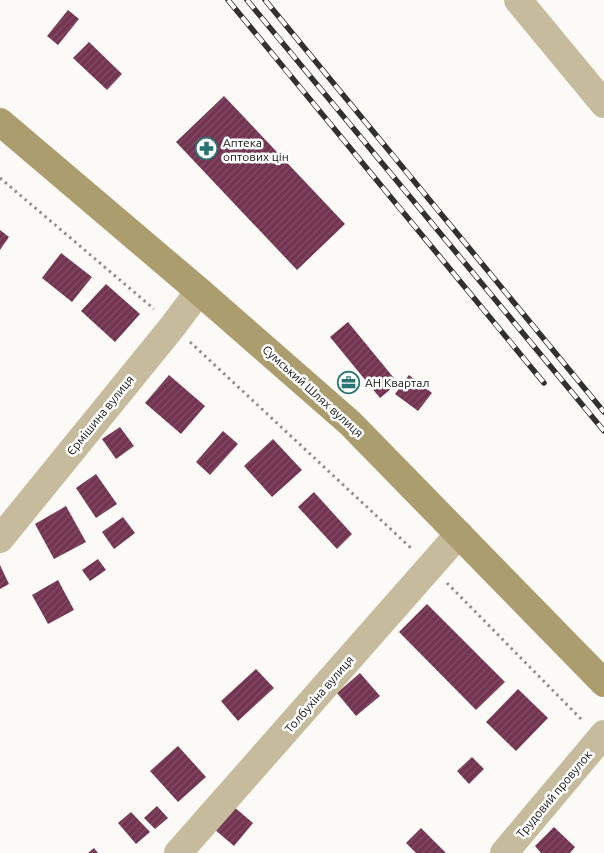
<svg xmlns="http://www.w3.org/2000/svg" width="604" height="853" font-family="Ubuntu,sans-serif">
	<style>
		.building { fill: url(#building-hatch) }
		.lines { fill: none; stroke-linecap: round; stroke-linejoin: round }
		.path { stroke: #908f8d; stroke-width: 3; stroke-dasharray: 2.5 4; stroke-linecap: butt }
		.street { stroke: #c6bc9d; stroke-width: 28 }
		.secondary { stroke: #ac9d6f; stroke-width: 28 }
		.rail-casing { stroke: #313130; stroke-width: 5.5 }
		.rail { stroke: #fff; stroke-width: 4; stroke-dasharray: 11; stroke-linecap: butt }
		.labels { text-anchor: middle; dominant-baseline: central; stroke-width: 5; stroke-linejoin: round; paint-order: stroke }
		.poi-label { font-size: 12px; fill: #131312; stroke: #fff; text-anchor: start }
		.street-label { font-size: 12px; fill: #131312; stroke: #fff }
	</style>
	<defs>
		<pattern id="building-hatch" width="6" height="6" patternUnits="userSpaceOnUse" patternTransform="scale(1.25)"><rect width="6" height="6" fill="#733451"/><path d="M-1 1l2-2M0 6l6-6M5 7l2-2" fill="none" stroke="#814e66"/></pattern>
	</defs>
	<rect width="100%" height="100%" fill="#fbfaf6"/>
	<g class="building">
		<path d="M 68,10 L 79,19 L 58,45 L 47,36 Z"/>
		<path d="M 89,42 L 122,74 L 107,90 L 73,58 Z"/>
		<path d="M 224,96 L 345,224 L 297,270 L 176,142 Z"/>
		<path d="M 0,230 L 9,237 L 0,250 Z"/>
		<path d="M 61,253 L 92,277 L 72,302 L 42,278 Z"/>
		<path d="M 106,284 L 140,314 L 115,342 L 81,311 Z"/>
		<path d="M 348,322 L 398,383 L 380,398 L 330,337 Z"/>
		<path d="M 169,375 L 205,406 L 181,434 L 145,403 Z"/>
		<path d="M 409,375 L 432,393 L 418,411 L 395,394 Z"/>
		<path d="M 120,427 L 134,446 L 116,459 L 102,439 Z"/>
		<path d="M 223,431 L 238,444 L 210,475 L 196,462 Z"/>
		<path d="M 273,439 L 302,470 L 272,497 L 244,466 Z"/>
		<path d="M 96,474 L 117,504 L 96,518 L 76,488 Z"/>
		<path d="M 314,492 L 352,534 L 337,549 L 298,507 Z"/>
		<path d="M 66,506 L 86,542 L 54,559 L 35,524 Z"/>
		<path d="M 123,517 L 135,533 L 114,549 L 102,532 Z"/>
		<path d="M 98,559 L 106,570 L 90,581 L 82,570 Z"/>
		<path d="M 0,565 L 9,584 L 0,589 Z"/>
		<path d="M 58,580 L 74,610 L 48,624 L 32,595 Z"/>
		<path d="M 427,604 L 505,682 L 476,710 L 399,632 Z"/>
		<path d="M 256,669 L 274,688 L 238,721 L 221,701 Z"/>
		<path d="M 360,673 L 380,696 L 356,716 L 337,693 Z"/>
		<path d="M 518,689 L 548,718 L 516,751 L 486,722 Z"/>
		<path d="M 178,746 L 206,777 L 178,802 L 150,771 Z"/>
		<path d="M 472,757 L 484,769 L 469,784 L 457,771 Z"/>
		<path d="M 157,806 L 168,818 L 155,829 L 144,818 Z"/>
		<path d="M 233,806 L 253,823 L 234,846 L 214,829 Z"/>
		<path d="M 131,812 L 150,832 L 136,844 L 118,823 Z"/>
		<path d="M 554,827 L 575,847 L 570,853 L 541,853 L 535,846 Z"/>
		<path d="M 421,828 L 446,853 L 416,853 L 406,843 Z"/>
		<path d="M 94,848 L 98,853 L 88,853 Z"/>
	</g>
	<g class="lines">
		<g class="path">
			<path d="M 0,178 L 154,309"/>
			<path d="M 190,342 L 412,549"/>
			<path d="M 447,583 L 583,721"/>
		</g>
		<g class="street">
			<path d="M 518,0 L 604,104"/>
			<path d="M 0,539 L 173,326 L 199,291"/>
			<path d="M 178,853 L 459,534"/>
			<path d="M 504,853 L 604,734"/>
		</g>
		<path class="secondary" d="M 0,122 L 199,291 L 350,423 L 604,683"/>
		<defs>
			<g id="rail">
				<path d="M 228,0 L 544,383"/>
				<path d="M 247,0 L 604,431"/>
				<path d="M 265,0 L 604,412"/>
			</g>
		</defs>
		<use href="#rail" class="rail-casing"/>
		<use href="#rail" class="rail"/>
	</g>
	<defs>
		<symbol id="pharmacy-ring" viewBox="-11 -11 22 22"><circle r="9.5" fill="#fff" stroke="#297375" stroke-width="1.5"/><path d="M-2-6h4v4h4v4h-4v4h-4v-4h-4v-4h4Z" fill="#297375"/></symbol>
		<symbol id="office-ring" viewBox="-11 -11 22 22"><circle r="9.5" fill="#fff" stroke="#297375" stroke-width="1.5"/><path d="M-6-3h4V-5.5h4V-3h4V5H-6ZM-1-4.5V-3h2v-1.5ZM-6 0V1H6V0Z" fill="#297375"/></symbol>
	</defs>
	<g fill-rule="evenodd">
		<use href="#pharmacy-ring" x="194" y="136" width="25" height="25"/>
		<use href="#office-ring" x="336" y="370" width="25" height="25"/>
	</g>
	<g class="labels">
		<g class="poi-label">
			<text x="223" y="142">Аптека<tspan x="223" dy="14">оптових цін</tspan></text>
			<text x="365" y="382">АН Квартал</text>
		</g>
		<g class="street-label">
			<text transform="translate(313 391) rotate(42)">Сумський Шлях вулиця</text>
			<text transform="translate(100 415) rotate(-51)">Єрмішина вулиця</text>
			<text transform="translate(319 694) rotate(-49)">Толбухіна вулиця</text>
			<text transform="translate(554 794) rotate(-50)">Трудовий провулок</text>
		</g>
	</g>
</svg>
